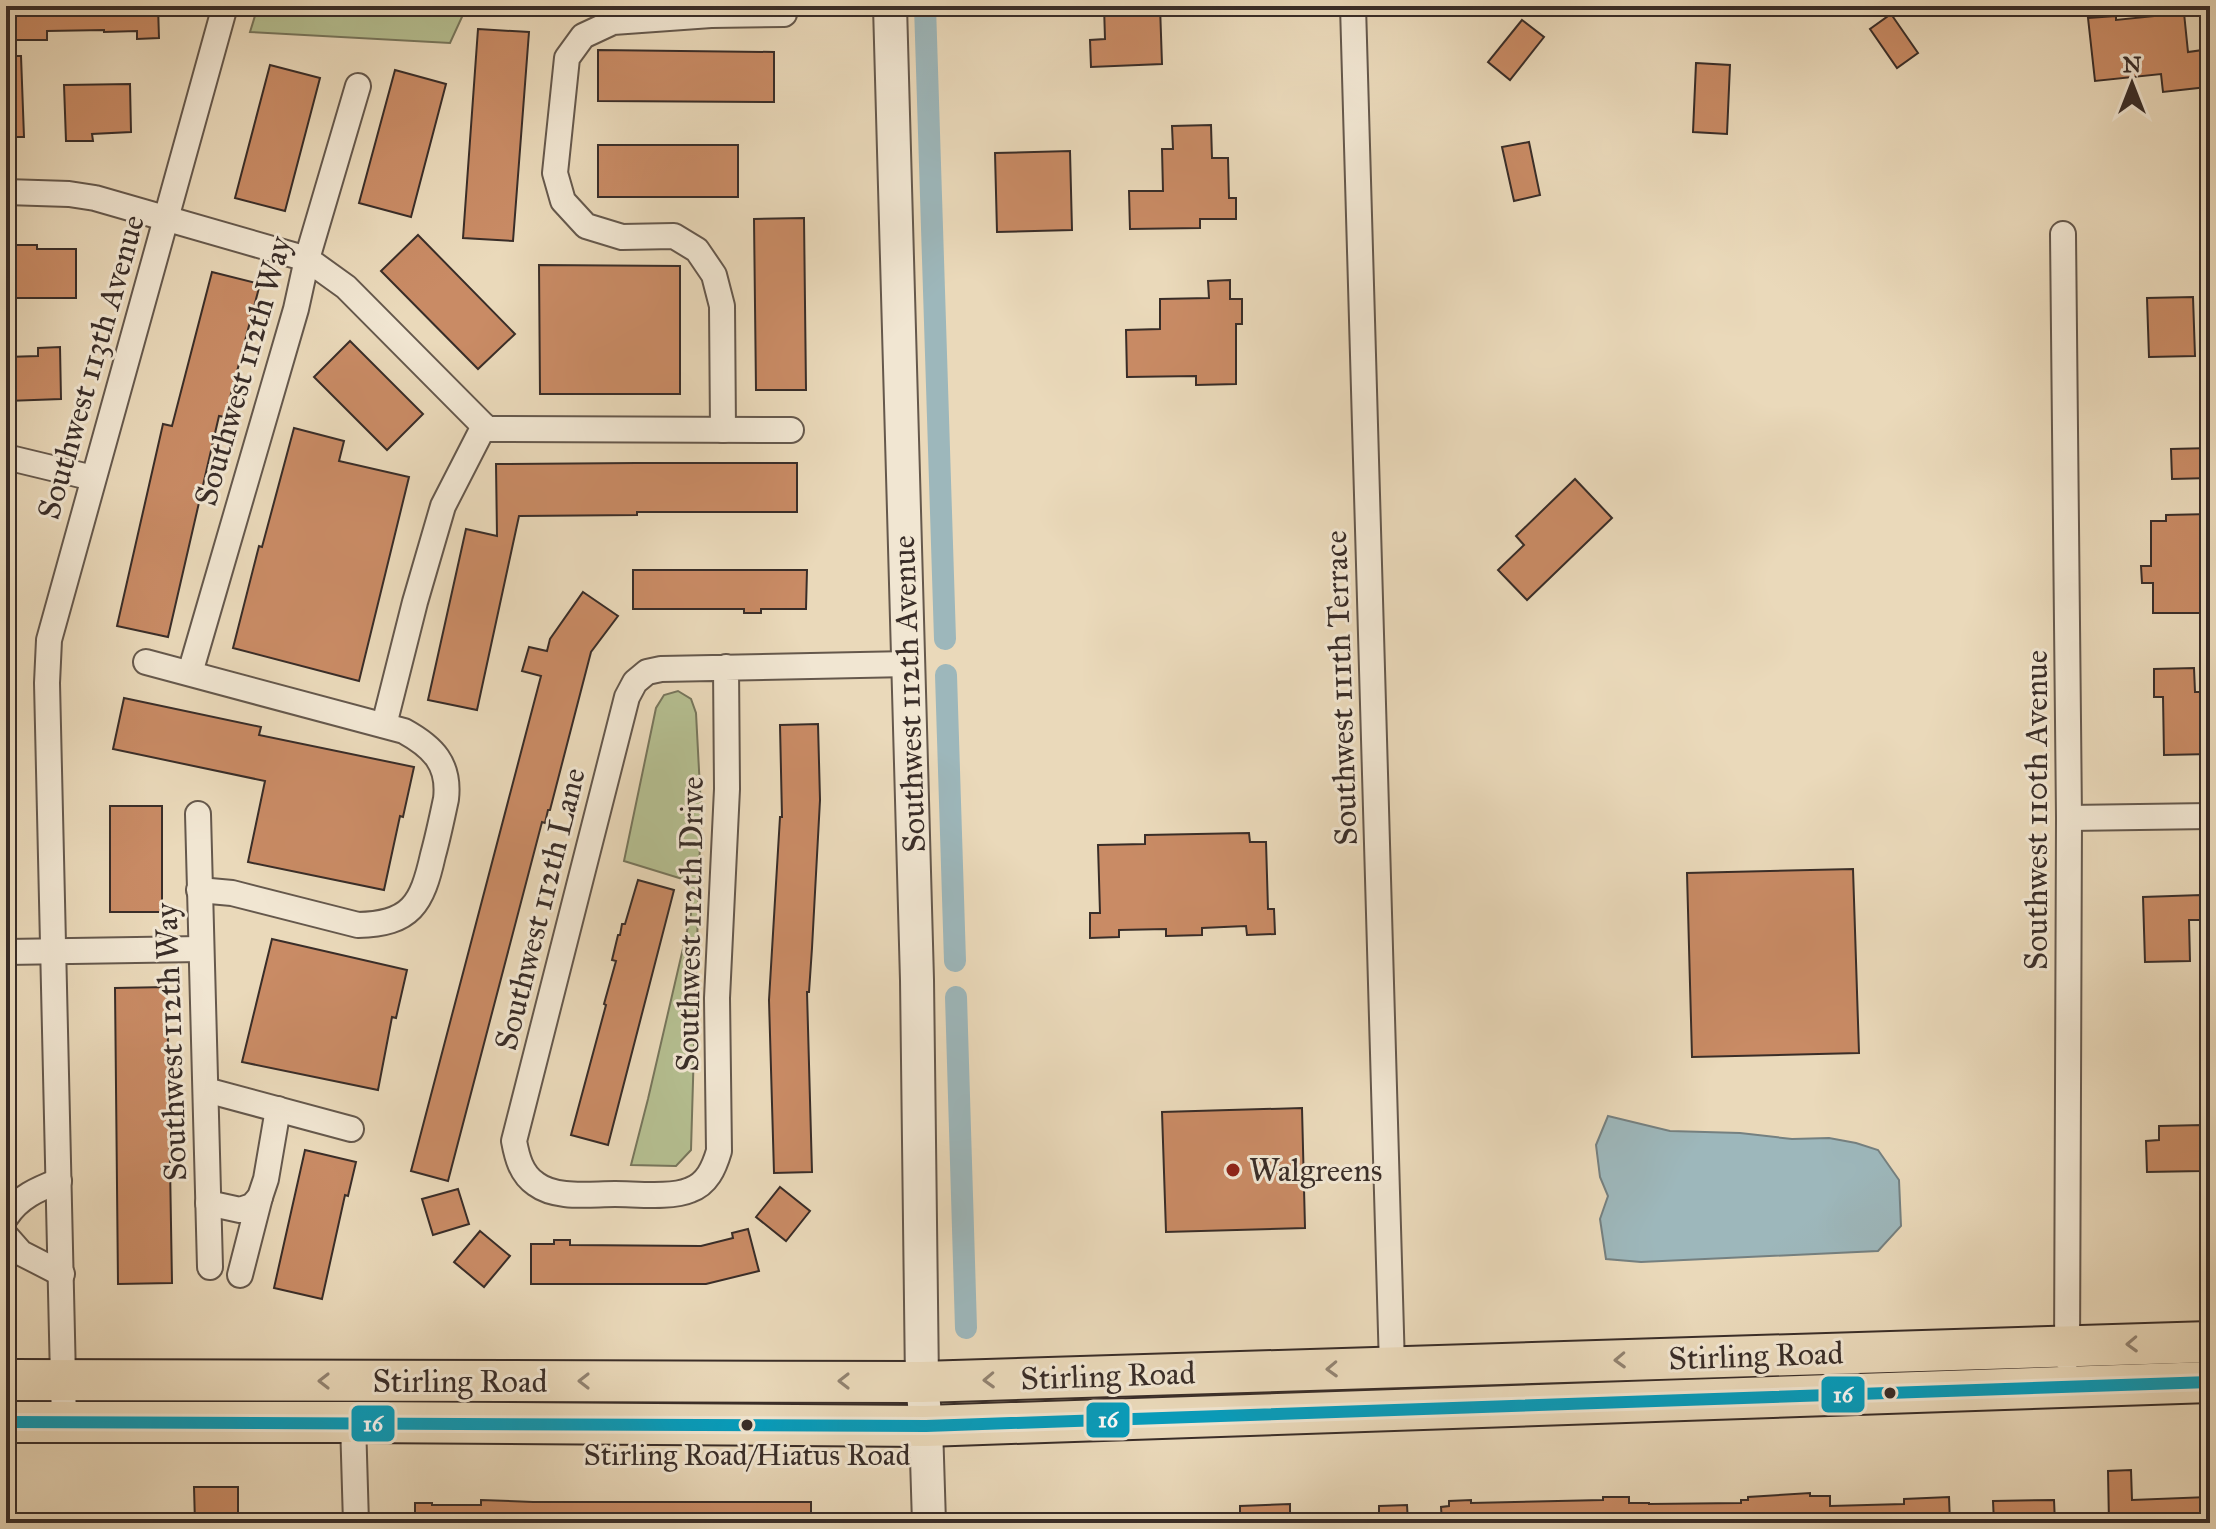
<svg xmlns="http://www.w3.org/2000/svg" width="2216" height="1529" font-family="'IM FELL Great Primer',serif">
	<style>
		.green { fill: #b5bf91; stroke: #77765c; stroke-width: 2 }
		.water { fill: #9db7bb; stroke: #758080; stroke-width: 2 }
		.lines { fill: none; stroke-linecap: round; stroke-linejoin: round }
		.canal { stroke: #9db7bb; stroke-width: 22 }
		.building { fill: #c98b65; stroke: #392d28; stroke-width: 2 }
		.minor-casing { stroke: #65584c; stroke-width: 28 }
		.tertiary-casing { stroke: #65584c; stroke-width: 36 }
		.primary-casing { stroke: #392d28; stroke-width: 44 }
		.minor { stroke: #f1e6d2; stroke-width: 24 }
		.tertiary { stroke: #f1e6d2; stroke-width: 32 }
		.primary { stroke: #ead9ba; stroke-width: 40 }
		.bus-1-casing { stroke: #f1e6d2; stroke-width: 18 }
		.bus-1 { stroke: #069dbd; stroke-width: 12 }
		.oneway { stroke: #928371 }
		.poi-dot { fill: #8f2418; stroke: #f1e6d2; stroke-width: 3 }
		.bus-dot { fill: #392d28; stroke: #f1e6d2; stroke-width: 3 }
		.labels { text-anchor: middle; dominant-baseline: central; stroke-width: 6; stroke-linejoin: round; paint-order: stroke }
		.bus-label { font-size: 30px; fill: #392d28; stroke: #f1e6d2 }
		.street-label { font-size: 32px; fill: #392d28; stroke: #f1e6d2 }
		.poi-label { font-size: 32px; fill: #392d28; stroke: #f1e6d2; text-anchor: start }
		.line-badge { stroke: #f1e6d2; stroke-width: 3 }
		.badge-label { font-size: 22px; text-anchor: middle; font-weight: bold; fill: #fff }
	</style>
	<rect width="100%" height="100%" fill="#ead9ba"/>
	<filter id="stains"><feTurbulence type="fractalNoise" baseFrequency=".0025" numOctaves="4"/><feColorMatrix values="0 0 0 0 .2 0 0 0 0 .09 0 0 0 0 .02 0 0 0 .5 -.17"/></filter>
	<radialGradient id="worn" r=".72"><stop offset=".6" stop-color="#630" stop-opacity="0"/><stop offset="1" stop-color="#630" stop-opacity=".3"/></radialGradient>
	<g class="green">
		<path d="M 258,6 L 467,6 L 450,43 L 250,32 Z"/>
		<path d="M 678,691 L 691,699 L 696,713 L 701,808 L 691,1150 L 676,1166 L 631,1165 L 648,1099 L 691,914 L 689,881 L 624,861 L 656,708 L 664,695 Z"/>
	</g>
	<path class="water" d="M 1608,1116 L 1670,1131 L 1740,1133 L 1792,1139 L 1829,1138 L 1856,1143 L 1878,1150 L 1899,1180 L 1901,1226 L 1878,1251 L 1641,1262 L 1606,1259 L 1600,1219 L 1608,1196 L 1600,1177 L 1596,1145 Z"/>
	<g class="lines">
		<g class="canal">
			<path d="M 925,6 L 945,639"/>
			<path d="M 946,675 L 955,961"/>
			<path d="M 956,997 L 966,1328"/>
		</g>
	</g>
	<g class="building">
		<path d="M 6,6 L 158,6 L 159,38 L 137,39 L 137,31 L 104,32 L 104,30 L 47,31 L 47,40 L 6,40 Z"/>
		<path d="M 1104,6 L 1160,6 L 1162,64 L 1091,67 L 1090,40 L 1105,39 Z"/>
		<path d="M 2184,13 L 2188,52 L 2203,50 L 2207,87 L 2163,92 L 2161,74 L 2095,81 L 2088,18 L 2116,16 L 2116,20 Z"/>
		<path d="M 1891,14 L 1918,53 L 1897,68 L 1870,29 Z"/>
		<path d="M 1522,20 L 1544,37 L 1510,80 L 1488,62 Z"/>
		<path d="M 478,29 L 529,32 L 513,241 L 463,238 Z"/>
		<path d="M 598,50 L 774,52 L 774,102 L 598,101 Z"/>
		<path d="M 6,56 L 21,56 L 24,137 L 6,137 Z"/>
		<path d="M 1696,63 L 1730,65 L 1727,134 L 1693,132 Z"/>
		<path d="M 270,65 L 320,78 L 285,211 L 235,198 Z"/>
		<path d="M 395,70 L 446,84 L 411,217 L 359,203 Z"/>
		<path d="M 130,84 L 131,132 L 92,134 L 93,141 L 66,141 L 64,85 Z"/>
		<path d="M 1211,125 L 1212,158 L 1228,158 L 1229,198 L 1236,198 L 1236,219 L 1200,219 L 1200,228 L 1130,229 L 1129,191 L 1163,191 L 1162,149 L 1173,149 L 1172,126 Z"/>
		<path d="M 1529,142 L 1540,195 L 1514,201 L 1502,147 Z"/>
		<rect x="598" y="145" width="140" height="52"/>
		<path d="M 1070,151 L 1072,230 L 997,232 L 995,153 Z"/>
		<path d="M 804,218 L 806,390 L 756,390 L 754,219 Z"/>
		<path d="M 418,235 L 515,334 L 478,369 L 381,271 Z"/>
		<path d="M 12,245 L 37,245 L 37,249 L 76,249 L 76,298 L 12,298 Z"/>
		<path d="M 539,265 L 680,266 L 680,394 L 540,394 Z"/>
		<path d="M 212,272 L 260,284 L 225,417 L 219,416 L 168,637 L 117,626 L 163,424 L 172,426 Z"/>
		<path d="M 1230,280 L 1230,299 L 1242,299 L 1242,324 L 1236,324 L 1236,384 L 1196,385 L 1196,376 L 1127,377 L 1126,330 L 1160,329 L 1160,299 L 1209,298 L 1208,281 Z"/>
		<path d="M 2193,297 L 2195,356 L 2149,357 L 2147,298 Z"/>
		<path d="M 350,341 L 423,414 L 387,450 L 314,377 Z"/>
		<path d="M 60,347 L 61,399 L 7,401 L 6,357 L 38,356 L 38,348 Z"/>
		<path d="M 294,428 L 344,441 L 339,461 L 409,477 L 359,681 L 233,648 L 259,546 L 262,547 Z"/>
		<path d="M 2210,448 L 2210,478 L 2172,479 L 2171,449 Z"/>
		<path d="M 636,463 L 797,463 L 797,512 L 637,512 L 637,515 L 519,516 L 477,710 L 428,700 L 466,529 L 497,536 L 496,464 Z"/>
		<path d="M 1575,479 L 1612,518 L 1527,600 L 1498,570 L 1524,545 L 1516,536 Z"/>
		<path d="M 2210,514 L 2210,613 L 2153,613 L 2153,583 L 2142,583 L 2141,566 L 2151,566 L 2151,521 L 2166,521 L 2166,515 Z"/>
		<path d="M 633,570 L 807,570 L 806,609 L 761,609 L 761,613 L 744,613 L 744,609 L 633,609 Z"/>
		<path d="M 583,592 L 618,616 L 591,652 L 550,810 L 548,810 L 545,823 L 542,822 L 448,1181 L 411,1171 L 541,676 L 522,671 L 529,647 L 547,651 L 550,639 Z"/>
		<path d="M 2194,668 L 2195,692 L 2210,692 L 2210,754 L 2164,755 L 2163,697 L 2154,697 L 2154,669 Z"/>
		<path d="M 124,698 L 261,727 L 259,735 L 414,767 L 403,817 L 400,816 L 384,890 L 248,862 L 265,781 L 113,749 Z"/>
		<path d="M 818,724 L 820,800 L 812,948 L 809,992 L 807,992 L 812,1172 L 774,1173 L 769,1000 L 780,817 L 782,817 L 780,725 Z"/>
		<rect x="110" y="806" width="52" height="106"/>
		<path d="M 1249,833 L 1250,842 L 1266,842 L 1268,909 L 1274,909 L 1275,934 L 1247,935 L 1246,926 L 1202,928 L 1202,935 L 1166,936 L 1166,929 L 1119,930 L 1119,937 L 1090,938 L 1090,913 L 1100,913 L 1098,845 L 1145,844 L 1145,835 Z"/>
		<path d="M 1853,869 L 1859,1053 L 1692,1057 L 1687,873 Z"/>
		<path d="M 638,880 L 674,890 L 608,1145 L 571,1135 L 606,1005 L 604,1004 L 616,961 L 612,960 L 618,935 L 620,935 L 622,924 L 625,924 Z"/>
		<path d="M 2201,895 L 2202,920 L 2189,920 L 2190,961 L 2145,962 L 2143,897 Z"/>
		<path d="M 272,939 L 407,970 L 396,1018 L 392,1017 L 378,1090 L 242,1062 Z"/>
		<path d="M 167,987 L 172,1283 L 118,1284 L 115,988 Z"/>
		<path d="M 1302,1108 L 1305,1228 L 1166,1232 L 1162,1112 Z"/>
		<path d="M 2202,1125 L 2202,1171 L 2147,1172 L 2146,1141 L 2159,1140 L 2159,1126 Z"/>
		<path d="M 305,1150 L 356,1162 L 348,1196 L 345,1195 L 322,1299 L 274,1288 Z"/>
		<path d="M 780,1187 L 810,1211 L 786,1241 L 756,1217 Z"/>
		<path d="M 458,1189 L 469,1224 L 433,1235 L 422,1199 Z"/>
		<path d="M 748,1229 L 759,1271 L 706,1284 L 531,1284 L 531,1244 L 554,1244 L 554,1240 L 570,1240 L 570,1245 L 701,1246 L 733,1238 L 732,1233 Z"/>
		<path d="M 480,1231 L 510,1256 L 484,1287 L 454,1262 Z"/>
		<path d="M 2131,1470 L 2132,1500 L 2208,1497 L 2208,1523 L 2109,1523 L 2108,1471 Z"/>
		<path d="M 194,1487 L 238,1487 L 238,1523 L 195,1523 Z"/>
		<path d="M 1810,1493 L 1810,1496 L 1830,1496 L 1830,1506 L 1904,1504 L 1904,1499 L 1949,1497 L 1950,1523 L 1442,1523 L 1441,1507 L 1449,1506 L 1449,1501 L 1471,1500 L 1471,1503 L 1603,1500 L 1603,1497 L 1629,1497 L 1629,1503 L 1649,1503 L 1649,1504 L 1741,1503 L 1741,1500 L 1748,1500 L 1748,1497 Z"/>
		<path d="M 481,1500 L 533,1502 L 811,1502 L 811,1523 L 415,1523 L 415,1503 L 432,1503 L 432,1505 L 481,1505 Z"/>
		<path d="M 2054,1500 L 2055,1523 L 1994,1523 L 1993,1501 Z"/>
		<path d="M 1290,1504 L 1290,1523 L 1240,1523 L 1240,1506 Z"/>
		<path d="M 1407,1505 L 1408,1523 L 1379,1523 L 1379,1506 Z"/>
	</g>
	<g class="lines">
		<defs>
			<g id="minor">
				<path d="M 1353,6 L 1392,1367"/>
				<path d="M 6,192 L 69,194 L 95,198 L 307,259 L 346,287 L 487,429 L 791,430"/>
				<path d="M 2063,234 L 2069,818 L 2067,1359"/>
				<path d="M 723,430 L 722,306 L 714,275 L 697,250 L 674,236 L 622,237 L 586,226 L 563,201 L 555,173 L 567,58 L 583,36 L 613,22 L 711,15 L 784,14"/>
				<path d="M 6,457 L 93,478"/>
				<path d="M 146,662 L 404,731 C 433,747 450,764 446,799 C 442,818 438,837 433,855 C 422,904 411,924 358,925 L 232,893 L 199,890"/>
				<path d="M 726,667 L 727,789 L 717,998 L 719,1151 C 714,1168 707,1184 690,1190 C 672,1198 636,1194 615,1194 C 599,1194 582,1196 565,1194 C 556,1193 544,1190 536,1184 C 521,1174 517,1157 514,1141 L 627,697 L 635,682 L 647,672 L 661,669 L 909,664"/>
				<path d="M 190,673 L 296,309 L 307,259 L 358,86"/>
				<path d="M 384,725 L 415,602 L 443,506 L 484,426"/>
				<path d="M 198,814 L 210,1267"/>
				<path d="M 2069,818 L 2210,816"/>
				<path d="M 6,952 L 201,949"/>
				<path d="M 206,1090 L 351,1129"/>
				<path d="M 208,1203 L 240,1210 L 252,1206 L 260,1197 L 266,1179 L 278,1109"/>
				<path d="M 6,1217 C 19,1197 38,1189 59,1181"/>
				<path d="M 6,1236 L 21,1253 L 62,1274"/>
				<path d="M 240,1275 L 260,1197"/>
				<path d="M 64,1422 L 47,683 L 49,640 L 225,6"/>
				<path d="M 353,1422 L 356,1523"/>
			</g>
			<path id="tertiary" d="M 890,6 L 917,980 L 922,1382 L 926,1426 L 929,1523"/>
			<g id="primary">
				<path d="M 6,1380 L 922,1382 L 2210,1342"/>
				<path d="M 6,1422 L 353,1422 L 926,1426 L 2210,1382"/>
			</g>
		</defs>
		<use href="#minor" class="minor-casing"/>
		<use href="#tertiary" class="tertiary-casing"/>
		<use href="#primary" class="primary-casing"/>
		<use href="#minor" class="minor"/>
		<use href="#tertiary" class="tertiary"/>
		<use href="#primary" class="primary"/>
		<defs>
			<path id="bus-1" d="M 6,1422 L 926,1426 L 2210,1382"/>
		</defs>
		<use href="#bus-1" class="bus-1-casing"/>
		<use href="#bus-1" class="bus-1"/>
	</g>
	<defs><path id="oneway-chevron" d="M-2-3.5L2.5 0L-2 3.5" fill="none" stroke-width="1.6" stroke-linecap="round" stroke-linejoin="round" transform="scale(2)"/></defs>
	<g class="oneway">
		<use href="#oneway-chevron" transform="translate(2132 1344) rotate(178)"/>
		<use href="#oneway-chevron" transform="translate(1620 1360) rotate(178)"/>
		<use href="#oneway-chevron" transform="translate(1332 1369) rotate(178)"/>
		<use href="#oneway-chevron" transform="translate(989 1380) rotate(178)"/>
		<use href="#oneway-chevron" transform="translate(324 1381) rotate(-180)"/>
		<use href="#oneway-chevron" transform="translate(584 1381) rotate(-180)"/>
		<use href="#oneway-chevron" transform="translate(844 1381) rotate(-180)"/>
	</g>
	<circle class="poi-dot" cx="1233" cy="1170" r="8"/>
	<g class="bus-dot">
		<circle cx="1890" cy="1393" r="7"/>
		<circle cx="747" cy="1425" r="7"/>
	</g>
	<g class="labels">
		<g class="bus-label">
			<text x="747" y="1455">Stirling Road/Hiatus Road</text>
		</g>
		<g class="street-label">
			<text transform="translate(91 367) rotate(-74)">Southwest 113th Avenue</text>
			<text transform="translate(243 371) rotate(-74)">Southwest 112th Way</text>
			<text transform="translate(1341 688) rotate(-92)">Southwest 111th Terrace</text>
			<text transform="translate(909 694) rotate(-92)">Southwest 112th Avenue</text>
			<text transform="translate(2036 810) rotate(-90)">Southwest 110th Avenue</text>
			<text transform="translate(540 909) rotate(-76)">Southwest 112th Lane</text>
			<text transform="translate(690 924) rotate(-89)">Southwest 112th Drive</text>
			<text transform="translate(171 1042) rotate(-92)">Southwest 112th Way</text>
			<text transform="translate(1756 1356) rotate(-2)">Stirling Road</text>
			<text transform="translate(1108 1376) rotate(-2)">Stirling Road</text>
			<text x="460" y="1381">Stirling Road</text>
		</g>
		<g class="poi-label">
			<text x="1249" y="1170">Walgreens</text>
		</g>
	</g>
	<g class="line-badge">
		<rect x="1820" y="1375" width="46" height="39" rx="8" fill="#069dbd"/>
		<rect x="1085" y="1401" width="46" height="38" rx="8" fill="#069dbd"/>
		<rect x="350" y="1404" width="46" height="39" rx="8" fill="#069dbd"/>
	</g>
	<g class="badge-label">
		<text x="1843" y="1402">16</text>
		<text x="1108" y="1427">16</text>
		<text x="373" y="1431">16</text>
	</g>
	<rect width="2216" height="1529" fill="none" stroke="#ead9ba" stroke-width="32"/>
	<rect x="8" y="8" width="2200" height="1513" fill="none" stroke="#392d28" stroke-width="4"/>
	<rect x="16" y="16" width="2184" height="1497" fill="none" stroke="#392d28" stroke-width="2"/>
	<g transform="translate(2132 84)" stroke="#f1e6d2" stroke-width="6" paint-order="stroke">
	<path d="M0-6L14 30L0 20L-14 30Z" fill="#392d28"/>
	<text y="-12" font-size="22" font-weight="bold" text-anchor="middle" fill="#392d28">N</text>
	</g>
	<rect width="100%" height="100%" filter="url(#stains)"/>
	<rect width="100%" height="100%" fill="url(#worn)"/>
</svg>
